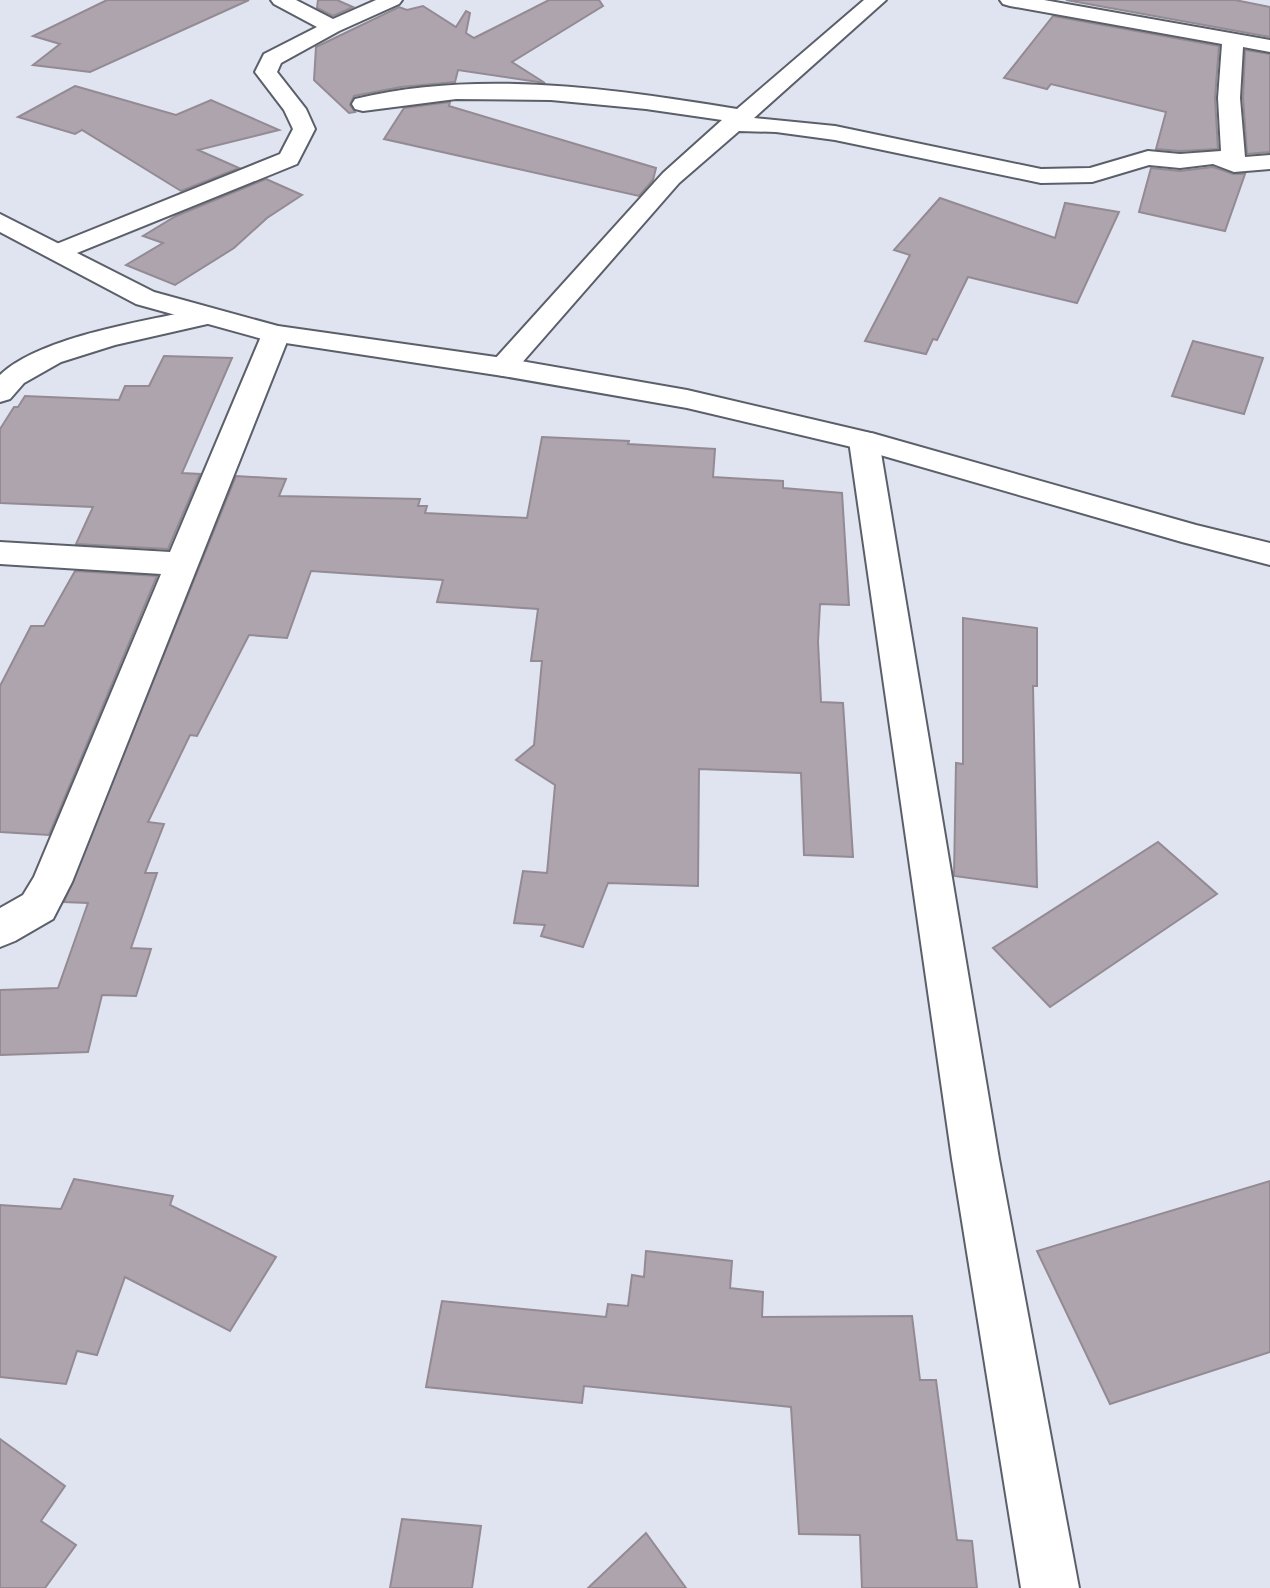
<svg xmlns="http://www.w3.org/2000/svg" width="1270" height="1588" font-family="'Work Sans',sans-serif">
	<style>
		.building { fill: #ada4ad; stroke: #938a93; stroke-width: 2 }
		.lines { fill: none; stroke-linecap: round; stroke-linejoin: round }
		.street-casing { stroke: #5b5f69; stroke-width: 4 }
		.secondary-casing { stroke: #5b5f69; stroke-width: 4 }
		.street { fill: #fff; fill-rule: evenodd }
		.secondary { fill: #fff; fill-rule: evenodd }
	</style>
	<rect width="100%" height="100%" fill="#dfe4f0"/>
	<g class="building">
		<path d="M 107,0 L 249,0 L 90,72 L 33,65 L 60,44 L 33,36 Z"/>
		<path d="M 318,0 L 337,0 L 353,7 L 333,16 L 317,8 Z"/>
		<path d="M 549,0 L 599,0 L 603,6 L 512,62 L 545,83 L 458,70 L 455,82 L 401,87 L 354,96 L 350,105 L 355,112 L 349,113 L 314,80 L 316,47 L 399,7 L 407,10 L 423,6 L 456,27 L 466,11 L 470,13 L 466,33 L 474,38 Z"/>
		<path d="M 1066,0 L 1235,0 L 1270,7 L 1270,37 Z"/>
		<path d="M 1053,16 L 1219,46 L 1215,98 L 1218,149 L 1180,151 L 1156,149 L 1166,112 L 1051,84 L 1047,89 L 1004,78 Z"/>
		<path d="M 1245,50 L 1270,54 L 1270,152 L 1247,154 L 1243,98 Z"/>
		<path d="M 75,86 L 176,115 L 211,100 L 279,130 L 198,150 L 239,168 L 181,191 L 82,130 L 75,134 L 18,117 Z"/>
		<path d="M 450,102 L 449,106 L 656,168 L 653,180 L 639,196 L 384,139 L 404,108 Z"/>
		<path d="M 1213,167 L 1233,174 L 1245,174 L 1225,231 L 1139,212 L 1151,168 L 1180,171 Z"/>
		<path d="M 266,179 L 302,195 L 267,218 L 234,248 L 175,285 L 126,265 L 163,243 L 143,236 L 176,216 Z"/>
		<path d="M 940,198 L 1055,238 L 1065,203 L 1119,212 L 1077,303 L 968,277 L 937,340 L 933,339 L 926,354 L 865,341 L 910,255 L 894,250 Z"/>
		<path d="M 1193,341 L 1263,358 L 1244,414 L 1172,396 Z"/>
		<path d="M 164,356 L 232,358 L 182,473 L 200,474 L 168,549 L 76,544 L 93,507 L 0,503 L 0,429 L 14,407 L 18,407 L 25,396 L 119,400 L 125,386 L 149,386 Z"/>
		<path d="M 542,437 L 629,441 L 628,444 L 715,449 L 713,477 L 783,481 L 783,488 L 842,493 L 849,605 L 820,604 L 818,642 L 821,702 L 843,703 L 853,857 L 804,855 L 801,773 L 699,769 L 698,886 L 608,883 L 583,947 L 541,936 L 545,925 L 514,923 L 523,871 L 547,873 L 555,785 L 516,760 L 534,745 L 542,661 L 531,661 L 538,609 L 437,602 L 443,580 L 311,571 L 287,638 L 249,635 L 197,736 L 190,735 L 148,822 L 164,824 L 145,873 L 157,873 L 131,948 L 151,949 L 136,996 L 102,995 L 88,1052 L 0,1055 L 0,990 L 58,988 L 88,903 L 64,902 L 236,476 L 286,479 L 279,496 L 420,499 L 418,506 L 427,506 L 425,513 L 527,518 Z"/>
		<path d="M 75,571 L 157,576 L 49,835 L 0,832 L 0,686 L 31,626 L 44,626 Z"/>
		<path d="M 963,618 L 1037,628 L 1037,686 L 1033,686 L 1037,887 L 954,876 L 956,763 L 963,764 Z"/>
		<path d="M 1158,842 L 1217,894 L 1050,1007 L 993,948 Z"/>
		<path d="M 74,1179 L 173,1196 L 170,1205 L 276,1257 L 230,1331 L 125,1277 L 97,1355 L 77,1351 L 66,1384 L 0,1377 L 0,1205 L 61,1209 Z"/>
		<path d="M 1270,1181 L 1270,1352 L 1110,1404 L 1037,1251 Z"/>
		<path d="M 646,1251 L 732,1261 L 730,1288 L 763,1292 L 762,1317 L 912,1316 L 920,1380 L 936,1380 L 957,1540 L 972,1541 L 977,1588 L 862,1588 L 860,1535 L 799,1534 L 791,1407 L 584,1386 L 582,1403 L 426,1387 L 442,1301 L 606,1317 L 608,1304 L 628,1306 L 632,1275 L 644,1277 Z"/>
		<path d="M 0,1439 L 65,1486 L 41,1521 L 76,1545 L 45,1588 L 0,1588 Z"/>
		<path d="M 402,1519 L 481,1526 L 472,1588 L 390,1588 Z"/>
		<path d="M 646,1533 L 686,1588 L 588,1588 Z"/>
	</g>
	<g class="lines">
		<defs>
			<g id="street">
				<path d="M 271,0 L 296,0 L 333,19 L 376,0 L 402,0 L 399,4 L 339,31 L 281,63 L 277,72 L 306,109 L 315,129 L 297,164 L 67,257 L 58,260 L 49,257 L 45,252 L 49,247 L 280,154 L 293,129 L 284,110 L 255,72 L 264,54 L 317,27 L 274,4 Z"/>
				<path d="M 864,0 L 886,0 L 754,118 L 835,126 L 1041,169 L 1090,168 L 1148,151 L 1180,154 L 1221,151 L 1218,98 L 1222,44 L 1010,6 L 1003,4 L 1000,0 L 1044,0 L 1270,40 L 1270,52 L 1243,47 L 1240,98 L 1245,157 L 1270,155 L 1270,169 L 1234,172 L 1213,164 L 1180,168 L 1149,165 L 1092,182 L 1041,183 L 835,140 L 776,132 L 739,131 L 679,183 L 513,373 L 503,376 L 493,373 L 489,367 L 493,361 L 663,173 L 722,120 L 646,109 L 551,100 L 456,99 L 363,111 L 355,109 L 352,104 L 355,99 C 478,69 614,89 737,109 Z"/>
				<path d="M 206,308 L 216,310 L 220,316 L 216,322 L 115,345 L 61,362 L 24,383 L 10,399 L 0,402 L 0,375 C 41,336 150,320 206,308 Z"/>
				<path d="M 276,326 L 286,328 L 290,334 L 72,882 L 53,919 L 15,941 L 0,947 L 0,908 L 23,895 L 34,877 L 161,574 L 0,564 L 0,542 L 170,552 L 262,334 L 266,328 Z"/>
				<path d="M 864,432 L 875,434 L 879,441 L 999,1159 L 1079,1588 L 1021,1588 L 952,1159 L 849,441 L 853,434 Z"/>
			</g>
			<path id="secondary" d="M 0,214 L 154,292 L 278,326 L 503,358 L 687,390 L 875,434 L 1196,525 L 1270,543 L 1270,565 L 1182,542 L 856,448 L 687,408 L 503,376 L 266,340 L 136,304 L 0,232 Z"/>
		</defs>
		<use href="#street" class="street-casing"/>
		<use href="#secondary" class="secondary-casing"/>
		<use href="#street" class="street"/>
		<use href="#secondary" class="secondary"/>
	</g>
</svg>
